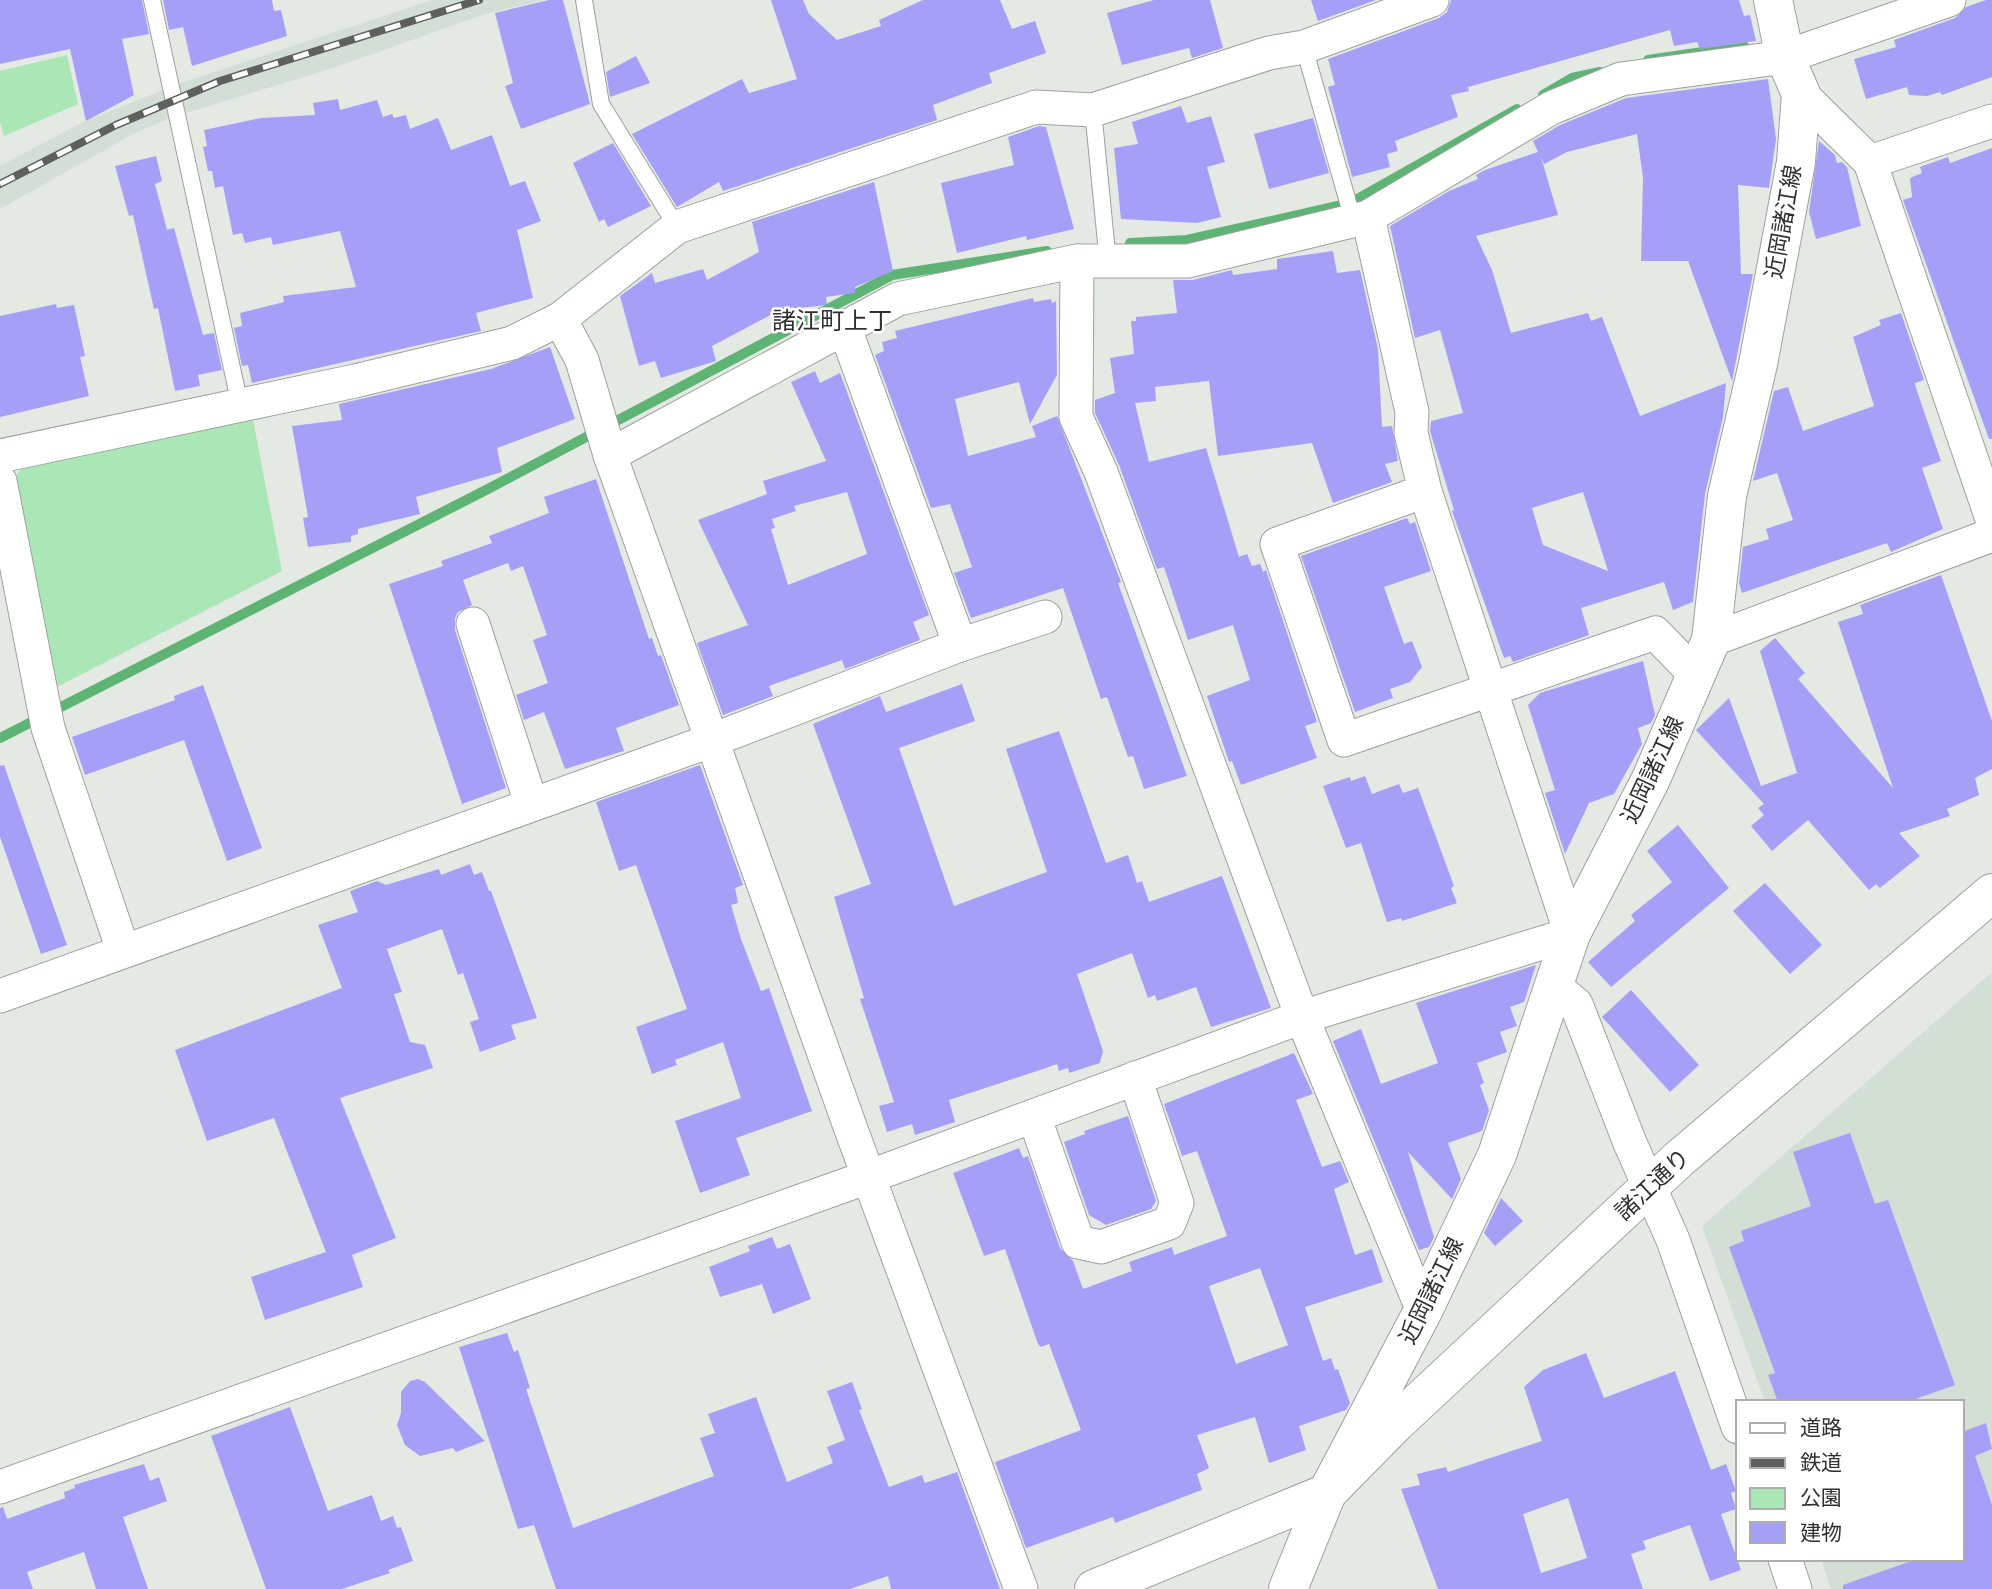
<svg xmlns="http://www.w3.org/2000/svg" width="1992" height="1589" font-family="'Sofia Sans Condensed','Noto Sans JP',sans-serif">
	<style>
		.built { fill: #d3ded5 }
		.green { fill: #abe6b6 }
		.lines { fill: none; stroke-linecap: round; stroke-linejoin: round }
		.stream { stroke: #5eb474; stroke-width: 10 }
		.building { fill: #a69ff7; fill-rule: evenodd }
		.lane-casing { stroke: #9ca19d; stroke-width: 18 }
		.street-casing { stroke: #9ca19d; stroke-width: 35 }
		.secondary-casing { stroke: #9ca19d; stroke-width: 40 }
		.lane { stroke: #fff; stroke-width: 16 }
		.street { stroke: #fff; stroke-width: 33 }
		.secondary { stroke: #fff; stroke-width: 38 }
		.rail-casing { stroke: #5d605d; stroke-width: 8 }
		.rail { stroke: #fff; stroke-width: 5; stroke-dasharray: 16; stroke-linecap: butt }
		.labels { text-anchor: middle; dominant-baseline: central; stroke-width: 5; stroke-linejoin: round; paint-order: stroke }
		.street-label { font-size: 23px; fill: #2f312f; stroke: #fff }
		.neighbourhood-label { font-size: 24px; fill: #2f312f; stroke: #fff }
	</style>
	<rect width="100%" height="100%" fill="#e4e9e4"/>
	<g class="built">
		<path d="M 432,0 L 544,0 L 485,14 L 333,68 L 170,118 L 135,133 L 0,209 L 0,166 L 81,123 L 178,84 Z"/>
		<path d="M 1992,972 L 1992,1589 L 1831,1589 L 1821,1559 L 1962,1559 L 1962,1402 L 1765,1402 L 1702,1226 Z"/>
	</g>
	<g class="green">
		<path d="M 67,55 L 78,104 L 4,136 L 0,121 L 0,71 Z"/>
		<path d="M 253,420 L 282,571 L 57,687 L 13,481 L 22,467 Z"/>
	</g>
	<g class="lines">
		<g class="stream">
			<path d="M 1648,60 L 1744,46"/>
			<path d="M 1543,95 L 1572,78 L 1600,72"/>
			<path d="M 1359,198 L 1517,109"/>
			<path d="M 1130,243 L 1187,240 L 1342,205"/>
			<path d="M 0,738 L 486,490 L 892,275 L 1047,251"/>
		</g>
	</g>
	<g class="building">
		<path d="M 0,0 L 142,0 L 149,34 L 122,39 L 134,95 L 86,121 L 70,49 L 0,64 Z"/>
		<path d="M 163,0 L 272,0 L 274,11 L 281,10 L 287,36 L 192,66 L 183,27 L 169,30 Z"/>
		<path d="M 549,0 L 563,0 L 590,104 L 521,129 L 505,86 L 513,83 L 495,13 Z"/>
		<path d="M 771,0 L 803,0 L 809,14 L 837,40 L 881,26 L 879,20 L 923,0 L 1000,0 L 1012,29 L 1035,21 L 1046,53 L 989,73 L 992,83 L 933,105 L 937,120 L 723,191 L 719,182 L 677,207 L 632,134 L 742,79 L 749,93 L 797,79 Z"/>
		<path d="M 1154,0 L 1210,0 L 1223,48 L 1192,58 L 1189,48 L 1122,65 L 1107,13 Z"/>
		<path d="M 1311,0 L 1376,0 L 1318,21 Z"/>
		<path d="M 1451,0 L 1739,0 L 1744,16 L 1750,15 L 1756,41 L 1700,49 L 1697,42 L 1674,46 L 1670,30 L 1468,87 L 1469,91 L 1451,95 L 1458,117 L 1395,141 L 1398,151 L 1387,154 L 1390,167 L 1352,177 L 1328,87 L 1335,85 L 1328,59 L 1439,18 L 1447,12 Z"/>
		<path d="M 1986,0 L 1992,0 L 1992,77 L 1942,95 L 1940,92 L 1927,96 L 1909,95 L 1907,87 L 1866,99 L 1854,59 L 1896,47 L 1894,40 L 1955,18 L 1966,7 Z"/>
		<path d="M 636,56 L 650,83 L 610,97 L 606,72 Z"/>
		<path d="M 1768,79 L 1776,139 L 1769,188 L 1738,185 L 1741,274 L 1753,274 L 1732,381 L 1688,261 L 1641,261 L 1643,178 L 1637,134 L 1567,152 L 1544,164 L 1541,157 L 1558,215 L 1476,236 L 1492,270 L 1511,333 L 1588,313 L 1591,321 L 1602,317 L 1640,416 L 1726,383 L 1723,417 L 1705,494 L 1693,602 L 1673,610 L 1664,582 L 1581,608 L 1589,635 L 1513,662 L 1510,656 L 1504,658 L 1452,511 L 1454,510 L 1430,431 L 1431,421 L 1463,413 L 1440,330 L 1415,338 L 1390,226 L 1449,191 L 1478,179 L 1476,175 L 1485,170 L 1538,152 L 1533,141 L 1560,125 L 1626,98 ZM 1583,492 L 1608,571 L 1543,545 L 1532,508 Z"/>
		<path d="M 338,99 L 340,110 L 377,100 L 383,117 L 392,114 L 394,118 L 406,115 L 410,129 L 438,118 L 451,150 L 492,135 L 510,186 L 525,181 L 541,221 L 517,230 L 533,298 L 476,313 L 481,331 L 252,383 L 248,365 L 242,366 L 234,328 L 242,326 L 240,313 L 284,302 L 283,296 L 356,287 L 340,231 L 273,245 L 271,237 L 245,243 L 242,233 L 233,235 L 223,186 L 215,188 L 212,171 L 208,171 L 203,147 L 207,146 L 204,130 L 261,118 L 315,115 L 313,103 Z"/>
		<path d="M 1181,106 L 1187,123 L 1211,116 L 1225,162 L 1207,167 L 1221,217 L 1197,223 L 1121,219 L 1114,148 L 1138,144 L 1132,122 Z"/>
		<path d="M 1313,118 L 1329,173 L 1269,189 L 1254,134 Z"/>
		<path d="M 1039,126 L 1046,127 L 1074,229 L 1027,240 L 1026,236 L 957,253 L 941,183 L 1014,165 L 1008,137 Z"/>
		<path d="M 1819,141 L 1835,155 L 1837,163 L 1842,162 L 1847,167 L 1861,226 L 1816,239 L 1809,212 Z"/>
		<path d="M 613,143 L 651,206 L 608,227 L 604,219 L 599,222 L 573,163 Z"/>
		<path d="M 1992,148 L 1992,439 L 1989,439 L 1903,200 L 1912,197 L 1910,178 L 1922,173 L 1920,167 L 1948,157 L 1950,163 Z"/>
		<path d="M 156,156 L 162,181 L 155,184 L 167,230 L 174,228 L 203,335 L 214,333 L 222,370 L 198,375 L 200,386 L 175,391 L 158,308 L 154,309 L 133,215 L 129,216 L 115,166 Z"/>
		<path d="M 874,182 L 893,271 L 855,287 L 855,293 L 826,297 L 827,305 L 780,310 L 712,346 L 716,361 L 661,378 L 655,361 L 639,366 L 620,296 L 652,273 L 655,283 L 703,269 L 707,280 L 759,252 L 752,222 Z"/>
		<path d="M 1333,251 L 1337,273 L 1360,270 L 1378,349 L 1382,427 L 1392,426 L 1398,461 L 1385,464 L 1392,482 L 1333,503 L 1312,443 L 1218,456 L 1209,381 L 1155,387 L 1156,401 L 1135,403 L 1149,462 L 1206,448 L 1239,557 L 1247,554 L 1252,566 L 1260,564 L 1263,572 L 1266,570 L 1317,722 L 1305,726 L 1317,758 L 1241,785 L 1232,761 L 1229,762 L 1207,696 L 1250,680 L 1233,625 L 1188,640 L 1164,567 L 1157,569 L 1119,465 L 1095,413 L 1095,400 L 1115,393 L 1110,358 L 1134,354 L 1131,321 L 1136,321 L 1136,317 L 1177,313 L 1173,280 L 1193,280 L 1232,270 L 1233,275 L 1277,269 L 1277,259 Z"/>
		<path d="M 1033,298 L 1034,302 L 1051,299 L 1052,303 L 1056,301 L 1057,375 L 1030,424 L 1019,382 L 955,399 L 968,456 L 1036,437 L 1032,426 L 1057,416 L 1121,582 L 1118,583 L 1187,776 L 1144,789 L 1133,756 L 1128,757 L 1107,697 L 1101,699 L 1063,588 L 971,618 L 954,573 L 972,567 L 950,504 L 931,508 L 875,355 L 884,351 L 882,342 L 897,338 L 895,331 Z"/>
		<path d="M 56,304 L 57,308 L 74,305 L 85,356 L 80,357 L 89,396 L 0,417 L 0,316 Z"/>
		<path d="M 1901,313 L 1924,380 L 1915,383 L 1916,388 L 1941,461 L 1922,468 L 1943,529 L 1891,552 L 1887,543 L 1742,593 L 1739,583 L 1743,547 L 1769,539 L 1766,529 L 1793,520 L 1777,473 L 1753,481 L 1774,391 L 1788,387 L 1803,431 L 1874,406 L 1853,337 L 1881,325 L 1879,320 Z"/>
		<path d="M 550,347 L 575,419 L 497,448 L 502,472 L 416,497 L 420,514 L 358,529 L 358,534 L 351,536 L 351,542 L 308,547 L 303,518 L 308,517 L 292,426 L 342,420 L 339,404 L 491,369 Z"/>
		<path d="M 815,371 L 820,383 L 840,373 L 929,615 L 913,622 L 920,640 L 845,669 L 842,660 L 769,686 L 773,696 L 723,715 L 697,643 L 748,625 L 698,520 L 767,494 L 763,481 L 826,461 L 791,382 ZM 847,492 L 867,554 L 788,585 L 771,529 L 775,528 L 772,519 L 796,511 L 794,506 Z"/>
		<path d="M 596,479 L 649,639 L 652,638 L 658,656 L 661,655 L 679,705 L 616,728 L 624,751 L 565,769 L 544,712 L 524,720 L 516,695 L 548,683 L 533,640 L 547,635 L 523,566 L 511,571 L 508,563 L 463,580 L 472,605 L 458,612 L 455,618 L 455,630 L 506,788 L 462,804 L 389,584 L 443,566 L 441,561 L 492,543 L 489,536 L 549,513 L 544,497 Z"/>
		<path d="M 1407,518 L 1410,524 L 1415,522 L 1431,571 L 1384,587 L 1404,644 L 1412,641 L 1422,667 L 1410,682 L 1390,689 L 1393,698 L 1355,712 L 1301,556 Z"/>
		<path d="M 1941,575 L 1992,721 L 1992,769 L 1975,778 L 1979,795 L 1947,809 L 1950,816 L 1899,833 L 1920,856 L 1880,888 L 1876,884 L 1869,890 L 1808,820 L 1772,851 L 1751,826 L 1764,815 L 1758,808 L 1764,804 L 1696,730 L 1729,698 L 1761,786 L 1797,773 L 1760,651 L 1775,638 L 1805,673 L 1798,679 L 1893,788 L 1838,622 L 1863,614 L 1860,605 Z"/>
		<path d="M 1643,661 L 1655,715 L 1651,723 L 1638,728 L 1642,744 L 1614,794 L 1589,803 L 1565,854 L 1545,793 L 1555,790 L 1528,705 L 1540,693 Z"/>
		<path d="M 962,684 L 975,721 L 899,748 L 954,906 L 1047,872 L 1006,749 L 1059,731 L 1106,863 L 1128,855 L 1137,883 L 1142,881 L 1149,902 L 1222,876 L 1271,1008 L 1211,1027 L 1196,987 L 1157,1001 L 1155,995 L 1148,998 L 1132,953 L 1077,974 L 1103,1051 L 1100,1063 L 1069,1073 L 1068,1068 L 1059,1071 L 1057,1064 L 1046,1068 L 949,1100 L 955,1122 L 915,1135 L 912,1124 L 887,1132 L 879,1106 L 894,1102 L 860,999 L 864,998 L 834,897 L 871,884 L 813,724 L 880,696 L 886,712 Z"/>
		<path d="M 203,685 L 262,848 L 227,861 L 184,740 L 85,775 L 72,737 L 175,700 L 174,696 Z"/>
		<path d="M 4,765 L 67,945 L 41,954 L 0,837 L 0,766 Z"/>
		<path d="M 700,765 L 743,885 L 735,888 L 738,903 L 731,905 L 741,939 L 761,991 L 769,988 L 812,1111 L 736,1138 L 750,1175 L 700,1193 L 675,1121 L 741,1098 L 723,1042 L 675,1060 L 677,1065 L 652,1074 L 636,1027 L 687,1009 L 636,865 L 619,871 L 596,802 Z"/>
		<path d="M 1365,776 L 1372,794 L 1399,784 L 1403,793 L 1418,788 L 1454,886 L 1451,888 L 1457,903 L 1402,921 L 1401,918 L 1387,922 L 1361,843 L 1346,848 L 1323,786 L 1350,777 L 1351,781 Z"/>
		<path d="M 1678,825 L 1729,888 L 1611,987 L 1588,962 L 1635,921 L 1631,915 L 1672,882 L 1647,851 Z"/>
		<path d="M 470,864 L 474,875 L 482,872 L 489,891 L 491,891 L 537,1018 L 511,1025 L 516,1039 L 480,1052 L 470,1022 L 479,1019 L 463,973 L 458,975 L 442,929 L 387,949 L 402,992 L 394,994 L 410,1042 L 425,1045 L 433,1068 L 340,1098 L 396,1238 L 352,1255 L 363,1287 L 265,1320 L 251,1277 L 326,1252 L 274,1118 L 207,1141 L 175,1050 L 342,988 L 318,925 L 358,912 L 350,891 L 377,881 L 386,885 L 439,869 L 441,875 Z"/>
		<path d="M 1765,883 L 1822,945 L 1790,974 L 1733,911 Z"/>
		<path d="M 1536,965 L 1524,1002 L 1510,1007 L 1517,1026 L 1500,1032 L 1507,1052 L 1477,1063 L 1484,1083 L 1480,1085 L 1489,1110 L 1482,1131 L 1448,1143 L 1461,1179 L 1452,1199 L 1408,1152 L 1434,1237 L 1429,1247 L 1419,1250 L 1333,1041 L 1361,1029 L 1381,1084 L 1438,1063 L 1416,1003 Z"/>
		<path d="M 1631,990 L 1699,1065 L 1670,1092 L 1602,1017 Z"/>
		<path d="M 1294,1053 L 1313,1094 L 1296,1100 L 1322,1167 L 1340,1161 L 1349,1182 L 1334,1189 L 1355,1255 L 1372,1249 L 1383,1282 L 1305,1307 L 1323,1361 L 1331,1358 L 1335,1370 L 1338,1369 L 1350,1403 L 1346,1410 L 1299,1426 L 1306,1450 L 1269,1463 L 1255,1417 L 1197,1435 L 1209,1468 L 1197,1474 L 1202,1490 L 1115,1523 L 1113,1517 L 1026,1548 L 995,1462 L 1081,1430 L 1049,1344 L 1041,1347 L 1038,1344 L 1005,1249 L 984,1256 L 953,1173 L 1019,1148 L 1023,1158 L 1028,1156 L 1060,1248 L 1073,1261 L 1083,1289 L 1132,1271 L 1129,1262 L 1172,1247 L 1174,1255 L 1227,1236 L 1197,1151 L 1182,1156 L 1164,1104 ZM 1260,1268 L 1288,1345 L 1236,1364 L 1209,1286 Z"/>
		<path d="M 1128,1116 L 1156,1201 L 1151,1209 L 1106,1225 L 1089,1215 L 1064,1142 L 1085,1134 L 1084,1131 Z"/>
		<path d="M 1850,1133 L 1875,1204 L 1888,1200 L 1955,1385 L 1907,1402 L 1778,1402 L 1768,1375 L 1775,1373 L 1729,1247 L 1744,1241 L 1741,1231 L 1811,1206 L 1793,1152 Z"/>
		<path d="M 1501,1198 L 1523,1221 L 1495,1246 L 1484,1233 Z"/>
		<path d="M 772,1237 L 777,1249 L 790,1244 L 811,1299 L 773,1314 L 762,1284 L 720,1297 L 709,1267 L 750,1251 L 748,1246 Z"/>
		<path d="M 507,1333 L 514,1352 L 518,1350 L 530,1388 L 526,1389 L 573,1528 L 714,1476 L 700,1438 L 715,1433 L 708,1414 L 756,1397 L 787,1482 L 833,1463 L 827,1447 L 845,1440 L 827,1391 L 852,1382 L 862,1409 L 859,1410 L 889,1487 L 922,1475 L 925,1483 L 957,1472 L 1000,1589 L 891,1589 L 888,1576 L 850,1589 L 556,1589 L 534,1525 L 518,1529 L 459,1347 Z"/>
		<path d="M 1586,1353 L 1604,1398 L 1675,1371 L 1711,1470 L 1726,1464 L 1736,1491 L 1731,1493 L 1736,1509 L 1721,1514 L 1741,1570 L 1710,1581 L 1690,1525 L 1643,1541 L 1646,1549 L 1631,1554 L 1643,1589 L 1438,1589 L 1401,1489 L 1420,1485 L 1417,1474 L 1446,1467 L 1448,1472 L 1542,1441 L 1524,1387 L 1543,1370 ZM 1568,1498 L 1587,1558 L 1541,1573 L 1523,1514 Z"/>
		<path d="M 418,1379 L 425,1382 L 485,1441 L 456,1452 L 453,1448 L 420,1456 L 405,1445 L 397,1425 L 401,1413 L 401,1392 L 410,1381 Z"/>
		<path d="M 290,1407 L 328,1511 L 372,1495 L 381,1521 L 393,1516 L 397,1528 L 401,1527 L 413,1561 L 388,1570 L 390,1573 L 342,1589 L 266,1589 L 211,1436 Z"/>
		<path d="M 1986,1423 L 1992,1449 L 1975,1456 L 1992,1505 L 1992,1589 L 1843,1589 L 1843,1585 L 1917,1559 L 1962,1559 L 1962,1432 Z"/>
		<path d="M 144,1464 L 150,1481 L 159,1477 L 167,1501 L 123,1517 L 148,1589 L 96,1589 L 84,1552 L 27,1572 L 33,1589 L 0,1589 L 0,1508 L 3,1507 L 7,1519 L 65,1498 L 64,1492 L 75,1488 L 74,1485 Z"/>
	</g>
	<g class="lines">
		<defs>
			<g id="lane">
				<path d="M 152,0 L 240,405"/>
				<path d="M 584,0 L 601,104 L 677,227"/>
				<path d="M 1304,47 L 1353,220"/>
				<path d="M 1093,110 L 1108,263"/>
			</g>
			<g id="street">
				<path d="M 1801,94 L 1870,162 L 1992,519"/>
				<path d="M 1870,162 L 1992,121"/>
				<path d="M 1077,261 L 1076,417 L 1101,472 L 1302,1017 L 1423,1311"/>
				<path d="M 560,319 L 582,360 L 610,455"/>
				<path d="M 844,326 L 960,645"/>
				<path d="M 0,456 L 355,381 L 512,343 L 560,319 L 677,227 L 1036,107 L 1093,110 L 1269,53 L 1304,47 L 1432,0"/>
				<path d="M 0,481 L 48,728 L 123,950"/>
				<path d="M 1425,491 L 1277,544 L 1344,740 L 1655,633 L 1696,675"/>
				<path d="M 473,624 L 531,803"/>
				<path d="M 1711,640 L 1992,535"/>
				<path d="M 1554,986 L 1576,1004 L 1630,1143 L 1673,1240 L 1738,1427"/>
				<path d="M 0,996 L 710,741 L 960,645 L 1045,617"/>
				<path d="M 1034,1116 L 1078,1242 L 1101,1247 L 1169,1223 L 1177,1203 L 1135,1078"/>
				<path d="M 0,1487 L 868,1177 L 1302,1017 L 1571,934 L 1425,491 L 1411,433 L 1412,412 L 1368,217"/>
				<path d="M 1785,1559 L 1795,1589"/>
				<path d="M 1021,1589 L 852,1132 L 610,455 L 898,299 L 1077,261 L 1188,261 L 1368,217 L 1551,108 L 1621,79 L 1785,57 L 1949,0"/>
			</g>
			<g id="secondary">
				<path d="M 1094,1589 L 1327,1493 L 1396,1423 L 1679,1159 L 1992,893"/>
				<path d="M 1288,1589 L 1327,1493 L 1423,1311 L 1497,1155 L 1571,934 L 1651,779 L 1711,640 L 1727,496 L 1758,364 L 1796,162 L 1801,94 L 1785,57 L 1773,0"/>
			</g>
		</defs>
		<use href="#lane" class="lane-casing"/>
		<use href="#street" class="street-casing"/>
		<use href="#secondary" class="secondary-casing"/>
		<use href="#lane" class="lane"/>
		<use href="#street" class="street"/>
		<use href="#secondary" class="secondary"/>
		<defs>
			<path id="rail" d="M 0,184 L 116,125 L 220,81 L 479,0"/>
		</defs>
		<use href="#rail" class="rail-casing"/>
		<use href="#rail" class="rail"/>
	</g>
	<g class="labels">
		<g class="street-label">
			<text transform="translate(1784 222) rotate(-80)">近岡諸江線</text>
			<text transform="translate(1653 770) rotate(-65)">近岡諸江線</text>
			<text transform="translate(1653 1185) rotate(-43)">諸江通り</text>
			<text transform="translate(1432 1291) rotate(-64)">近岡諸江線</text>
		</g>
		<g class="neighbourhood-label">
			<text x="832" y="321">諸江町上丁</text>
		</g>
	</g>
	<rect x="1736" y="1400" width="228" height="161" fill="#ffffff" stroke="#acadac" stroke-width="2"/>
	<rect x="1750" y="1423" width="35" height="10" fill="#ffffff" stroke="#acadac" stroke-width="2"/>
	<text x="1800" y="1435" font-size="21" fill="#2f312f">道路</text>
	<rect x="1750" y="1458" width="35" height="10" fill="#5d605d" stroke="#acadac" stroke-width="2"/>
	<text x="1800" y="1470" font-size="21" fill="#2f312f">鉄道</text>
	<rect x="1750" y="1488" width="35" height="21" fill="#abe6b6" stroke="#acadac" stroke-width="2"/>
	<text x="1800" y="1505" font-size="21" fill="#2f312f">公園</text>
	<rect x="1750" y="1522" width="35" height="21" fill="#a69ff7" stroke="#acadac" stroke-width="2"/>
	<text x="1800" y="1540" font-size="21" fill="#2f312f">建物</text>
</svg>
